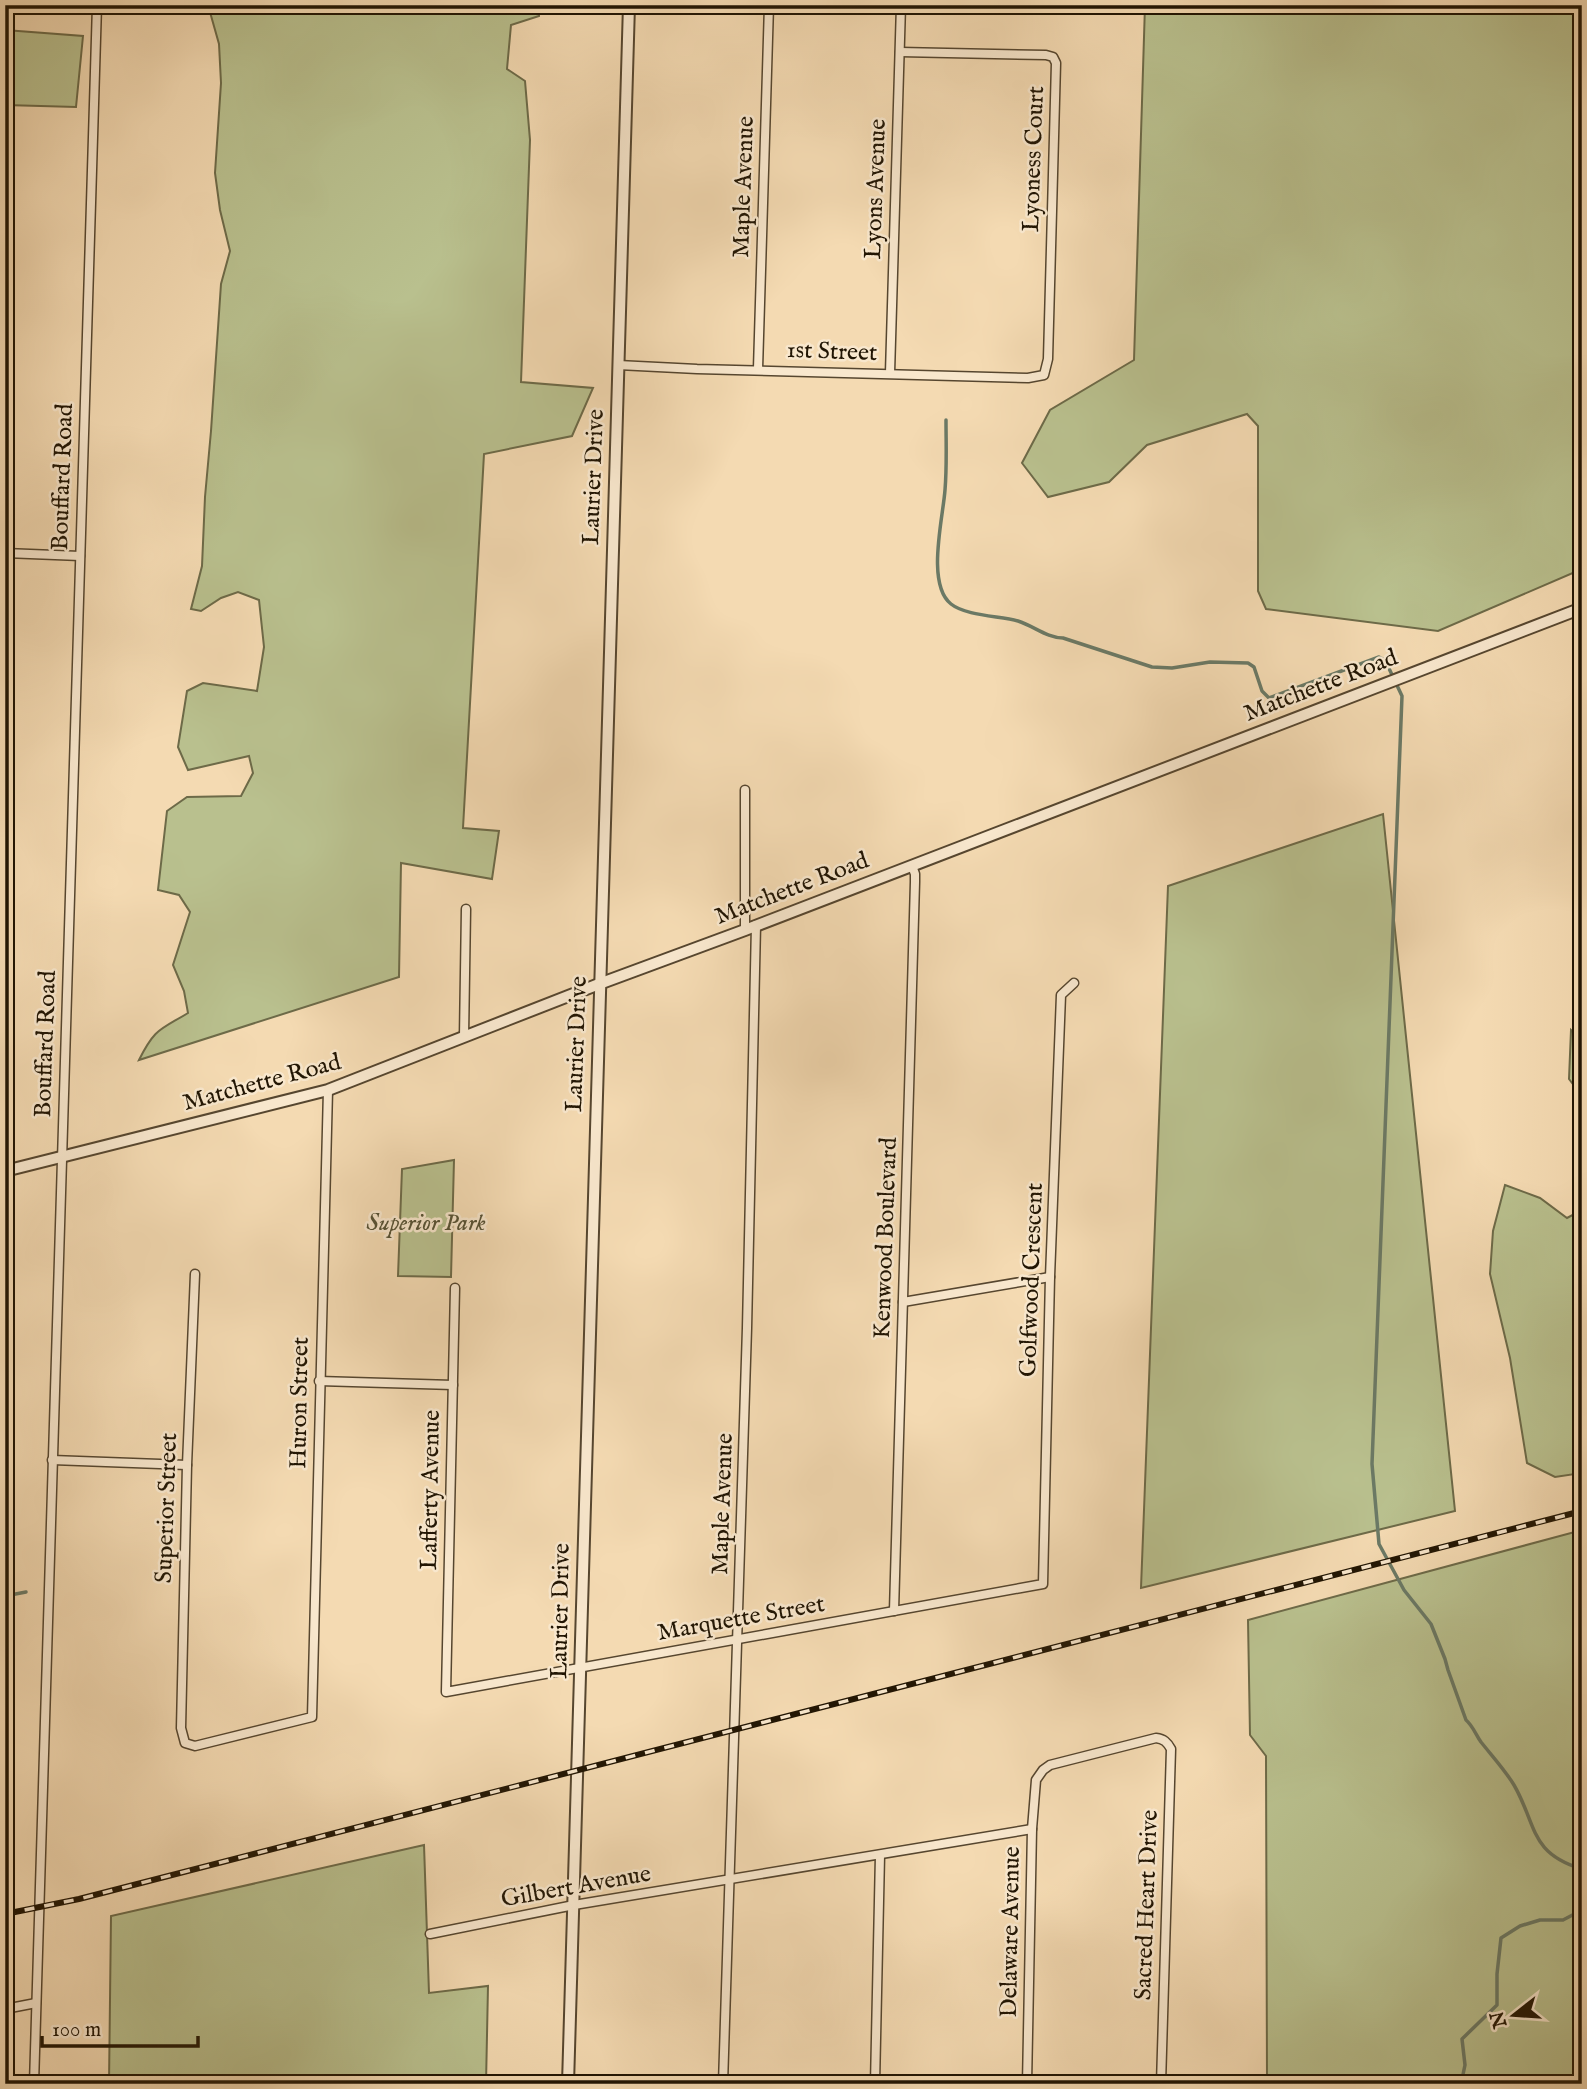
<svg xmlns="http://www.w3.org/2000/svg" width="1587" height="2089" font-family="'IM FELL English',serif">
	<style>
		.green { fill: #b9c08e; stroke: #6d6a48; stroke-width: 2 }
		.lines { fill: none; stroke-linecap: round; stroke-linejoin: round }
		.stream { stroke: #6b7965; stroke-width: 3.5 }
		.minor-casing { stroke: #56462f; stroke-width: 11 }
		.tertiary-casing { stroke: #56462f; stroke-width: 14 }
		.minor { stroke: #f8e7cd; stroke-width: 8 }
		.tertiary { stroke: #f8e7cd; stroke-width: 10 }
		.rail-casing { stroke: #211503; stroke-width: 6 }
		.rail { stroke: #f8e7cd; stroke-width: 3.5; stroke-dasharray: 10; stroke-linecap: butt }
		.labels { text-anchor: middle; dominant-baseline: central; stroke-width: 5; stroke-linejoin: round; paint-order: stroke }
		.street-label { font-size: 24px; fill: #211503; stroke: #f8e7cd }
		.park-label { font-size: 24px; font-style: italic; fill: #565134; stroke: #f8e7cd }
	</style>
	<rect width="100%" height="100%" fill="#f4dab2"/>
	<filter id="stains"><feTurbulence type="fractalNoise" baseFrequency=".00286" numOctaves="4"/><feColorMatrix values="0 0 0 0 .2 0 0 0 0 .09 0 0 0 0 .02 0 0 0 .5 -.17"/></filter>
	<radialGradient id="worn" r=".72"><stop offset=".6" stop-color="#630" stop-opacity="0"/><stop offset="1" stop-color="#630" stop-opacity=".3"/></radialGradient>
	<g class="green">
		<path d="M 208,5 L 539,5 L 539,16 L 511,25 L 507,69 L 525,81 L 530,140 L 521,382 L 593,388 L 572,436 L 484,454 L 463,828 L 499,831 L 492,879 L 401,863 L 399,977 L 139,1060 C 155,1028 160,1030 188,1013 L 184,991 L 173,965 L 190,912 L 179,895 L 158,890 L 167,811 L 187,797 L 241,796 L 253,773 L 249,756 L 188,770 L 178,747 L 187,691 L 203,683 L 257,691 L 264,647 L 259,600 L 238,592 L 221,598 L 201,611 L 191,609 L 202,566 L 205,497 L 211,431 L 221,284 L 230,251 L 220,210 L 215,173 L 221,83 L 219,44 Z"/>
		<path d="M 1145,5 L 1582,5 L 1582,569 L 1438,631 L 1266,609 L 1258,591 L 1258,426 L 1247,414 L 1147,445 L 1109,482 L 1048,497 L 1022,463 L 1050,410 L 1134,360 Z"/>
		<path d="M 5,30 L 83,36 L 76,107 L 5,105 Z"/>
		<path d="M 1383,814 L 1455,1511 L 1141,1588 L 1168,886 Z"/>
		<path d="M 1571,1030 L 1582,1041 L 1582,1096 L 1569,1079 Z"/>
		<path d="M 454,1160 L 451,1277 L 398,1276 L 402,1169 Z"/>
		<path d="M 1505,1185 L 1540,1198 L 1567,1218 L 1582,1210 L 1582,1473 L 1555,1477 L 1527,1463 L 1510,1358 L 1490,1274 L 1493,1231 Z"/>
		<path d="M 1582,1530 L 1582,2084 L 1272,2084 L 1267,2080 L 1266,1756 L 1250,1735 L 1248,1620 Z"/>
		<path d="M 424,1845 L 429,1993 L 488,1986 L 486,2084 L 109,2084 L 111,1916 Z"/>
	</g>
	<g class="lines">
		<g class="stream">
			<path d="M 946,420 C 946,443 947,467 945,490 C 943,518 926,584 951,604 C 966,616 1000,616 1018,621 C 1034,626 1047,638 1063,638 L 1152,667 L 1172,668 L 1210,662 L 1248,663 L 1254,667 L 1262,691 L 1269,698 L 1379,657 L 1385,660 L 1402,696 L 1372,1464 L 1379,1544 L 1404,1590 L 1431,1624 L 1445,1659 L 1448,1670 L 1466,1720 C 1473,1726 1476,1735 1481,1742 C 1492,1756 1505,1770 1514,1785 C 1537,1825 1529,1853 1582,1869"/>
			<path d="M 5,1596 L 26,1592"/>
			<path d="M 1461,2084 L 1465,2065 L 1462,2039 L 1497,2005 L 1497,1974 L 1501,1938 L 1520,1926 L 1540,1920 L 1563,1920 L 1582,1910"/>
		</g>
		<defs>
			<g id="minor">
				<path d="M 618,365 L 697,369 L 1028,378 L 1044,375 L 1048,359 L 1056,63 L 1053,57 L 1046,55 L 900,52"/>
				<path d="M 758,369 L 769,5"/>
				<path d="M 890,373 L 901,5"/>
				<path d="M 5,553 L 80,556"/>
				<path d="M 745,790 L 745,930"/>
				<path d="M 464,1037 L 466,909"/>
				<path d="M 195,1274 L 187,1465 L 181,1728 L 185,1743 L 195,1746 L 312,1717 L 328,1090"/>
				<path d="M 455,1288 L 446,1692 L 1043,1584 L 1050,1277 L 1061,995 L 1074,983"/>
				<path d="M 903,1302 L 1050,1277"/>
				<path d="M 319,1381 L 453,1385"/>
				<path d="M 52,1460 L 187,1465"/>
				<path d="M 894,1611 L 915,882 L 915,874 L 912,866"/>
				<path d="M 430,1934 L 574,1905 L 1032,1829"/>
				<path d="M 5,2009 L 36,2003"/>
				<path d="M 34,2084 L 97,5"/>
				<path d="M 723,2084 L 747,1328 L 756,925"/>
				<path d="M 875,2084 L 880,1855"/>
				<path d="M 1027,2084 L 1032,1829 L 1036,1780 L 1043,1770 L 1050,1765 L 1156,1738 C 1164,1739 1167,1742 1171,1749 L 1161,2084"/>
			</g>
			<g id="tertiary">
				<path d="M 5,1171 L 328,1090 L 599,984 L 745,930 L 1582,608"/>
				<path d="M 568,2084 L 629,5"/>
			</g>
		</defs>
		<use href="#minor" class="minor-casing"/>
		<use href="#tertiary" class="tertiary-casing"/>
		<use href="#minor" class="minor"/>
		<use href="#tertiary" class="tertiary"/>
		<defs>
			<path id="rail" d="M 5,1914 L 79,1899 L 1582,1511"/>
		</defs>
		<use href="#rail" class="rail-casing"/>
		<use href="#rail" class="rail"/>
	</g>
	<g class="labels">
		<g class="street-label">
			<text transform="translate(1034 159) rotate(-88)">Lyoness Court</text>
			<text transform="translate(744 187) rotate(-88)">Maple Avenue</text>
			<text transform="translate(876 189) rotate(-88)">Lyons Avenue</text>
			<text transform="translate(832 352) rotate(2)">1st Street</text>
			<text transform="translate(63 477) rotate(-88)">Bouffard Road</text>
			<text transform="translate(594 477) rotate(-88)">Laurier Drive</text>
			<text transform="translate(1321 686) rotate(-21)">Matchette Road</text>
			<text transform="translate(792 889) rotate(-21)">Matchette Road</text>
			<text transform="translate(46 1044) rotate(-88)">Bouffard Road</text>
			<text transform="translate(577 1044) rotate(-88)">Laurier Drive</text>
			<text transform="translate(262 1083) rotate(-15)">Matchette Road</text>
			<text transform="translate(886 1238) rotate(-88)">Kenwood Boulevard</text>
			<text transform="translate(1032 1280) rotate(-88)">Golfwood Crescent</text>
			<text transform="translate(300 1403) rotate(-89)">Huron Street</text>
			<text transform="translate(431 1490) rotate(-89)">Lafferty Avenue</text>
			<text transform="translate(723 1504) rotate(-88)">Maple Avenue</text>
			<text transform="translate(167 1508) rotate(-88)">Superior Street</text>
			<text transform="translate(561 1611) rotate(-89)">Laurier Drive</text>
			<text transform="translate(741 1619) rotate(-10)">Marquette Street</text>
			<text transform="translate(576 1887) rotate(-10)">Gilbert Avenue</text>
			<text transform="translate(1147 1905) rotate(-88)">Sacred Heart Drive</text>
			<text transform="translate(1011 1932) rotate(-89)">Delaware Avenue</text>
		</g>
		<g class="park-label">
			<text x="426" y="1223">Superior Park</text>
		</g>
	</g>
	<rect width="1587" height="2089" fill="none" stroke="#f4dab2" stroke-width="28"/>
	<rect x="7" y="7" width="1573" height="2075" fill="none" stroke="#211503" stroke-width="3.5"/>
	<rect x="14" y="14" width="1559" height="2061" fill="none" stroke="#211503" stroke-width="2"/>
	<g transform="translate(1514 2015) rotate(253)" stroke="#f8e7cd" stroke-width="5" paint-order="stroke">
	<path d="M0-5L12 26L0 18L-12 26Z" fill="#211503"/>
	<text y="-10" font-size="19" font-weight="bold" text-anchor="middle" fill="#211503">N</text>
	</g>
	<path d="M42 2036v10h156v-10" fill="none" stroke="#211503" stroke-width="3.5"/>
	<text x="52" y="2036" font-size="21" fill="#211503" stroke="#f8e7cd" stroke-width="5" paint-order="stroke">100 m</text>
	<rect width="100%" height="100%" filter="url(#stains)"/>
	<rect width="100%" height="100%" fill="url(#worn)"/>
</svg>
